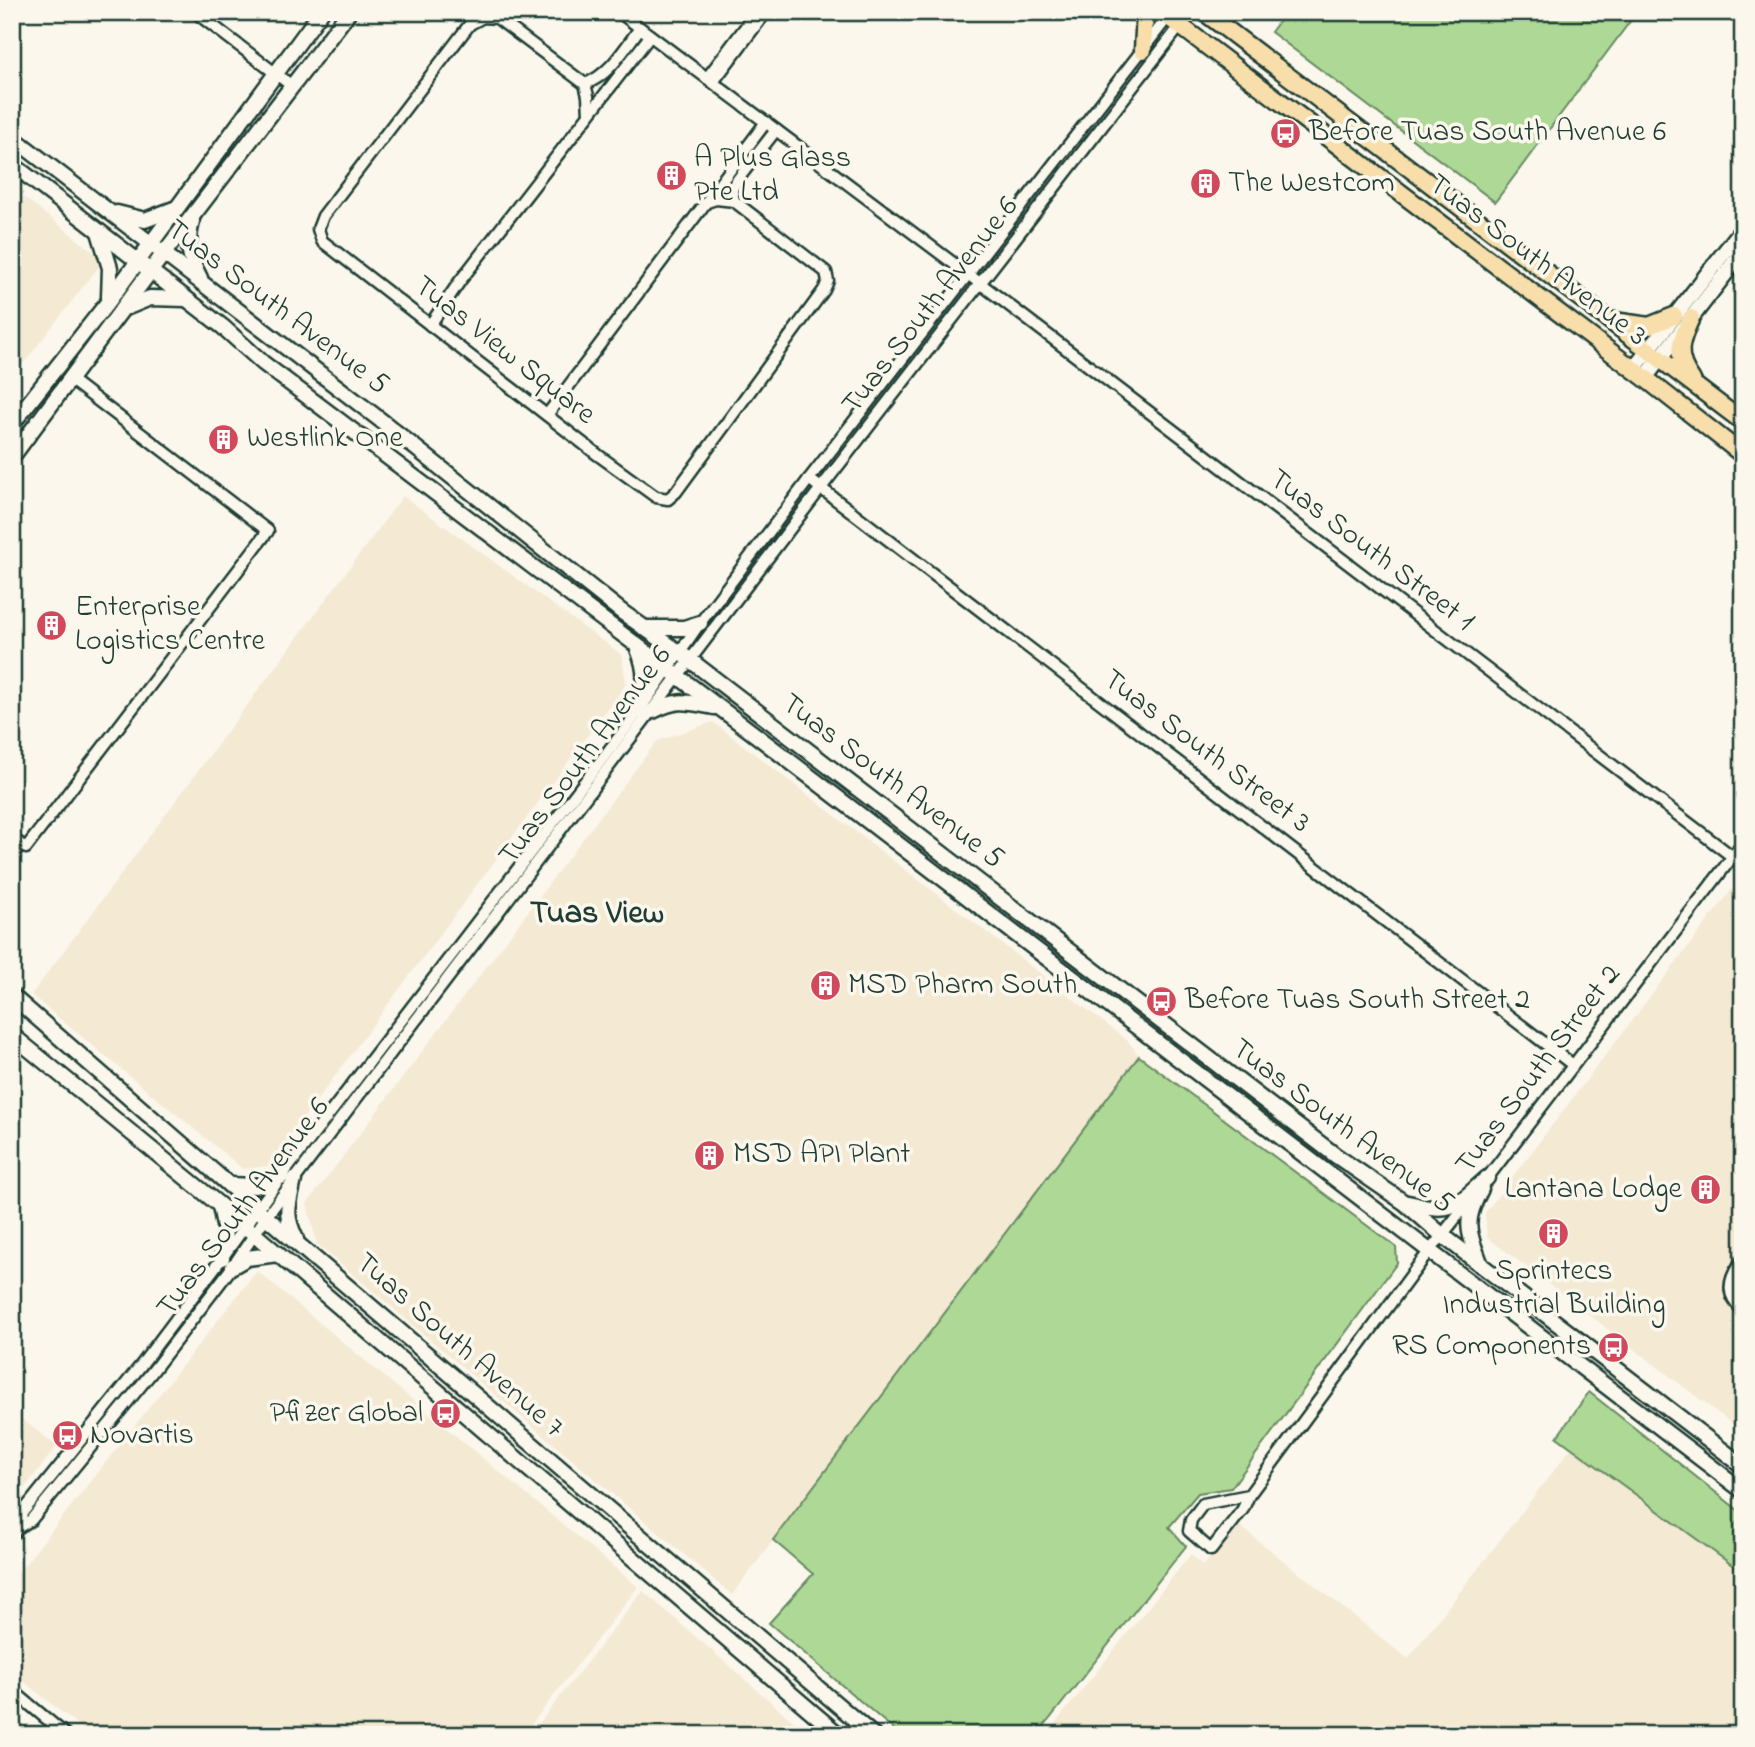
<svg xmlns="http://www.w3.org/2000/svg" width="1755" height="1747" font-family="'Indie Flower',sans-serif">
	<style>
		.built { fill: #f4e9d3 }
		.green { fill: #aed895; stroke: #668a64; stroke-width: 2 }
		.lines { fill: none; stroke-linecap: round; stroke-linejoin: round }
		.street-casing { stroke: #1f3d34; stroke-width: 15 }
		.secondary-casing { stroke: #1f3d34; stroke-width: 19 }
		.primary-casing { stroke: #1f3d34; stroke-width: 21 }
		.street { stroke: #fbf7ec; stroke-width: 10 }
		.secondary { stroke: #fbf7ec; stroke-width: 14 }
		.primary { stroke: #f8deab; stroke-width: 16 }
		.labels { text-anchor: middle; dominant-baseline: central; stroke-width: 7; stroke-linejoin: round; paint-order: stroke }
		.poi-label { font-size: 30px; fill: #1f3d34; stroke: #fbf7ec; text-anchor: start }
		.street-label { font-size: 30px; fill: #1f3d34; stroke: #fbf7ec }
		.neighbourhood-label { font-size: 32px; font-weight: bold; fill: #1f3d34; stroke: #fbf7ec }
	</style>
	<rect width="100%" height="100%" fill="#fbf7ec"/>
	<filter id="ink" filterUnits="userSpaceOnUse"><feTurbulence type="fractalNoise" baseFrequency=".0143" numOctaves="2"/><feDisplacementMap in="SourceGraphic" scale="14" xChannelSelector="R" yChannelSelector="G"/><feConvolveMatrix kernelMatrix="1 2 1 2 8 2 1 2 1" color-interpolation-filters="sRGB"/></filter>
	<g filter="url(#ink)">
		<g class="built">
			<path d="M 12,188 L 104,260 L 12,378 Z"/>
			<path d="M 403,496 L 622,655 L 626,684 L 268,1166 L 243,1169 L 31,995 Z"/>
			<path d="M 713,722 L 1128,1041 L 1139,1056 L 732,1595 L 317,1244 L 307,1204 L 657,741 Z"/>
			<path d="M 1743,875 L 1743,1432 L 1487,1237 L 1485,1213 Z"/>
			<path d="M 257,1271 L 638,1587 L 523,1735 L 90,1735 L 12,1672 L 12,1581 Z"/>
			<path d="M 12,1412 L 57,1446 L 12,1504 Z"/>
			<path d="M 1572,1447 L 1743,1573 L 1743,1735 L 1046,1735 L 1191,1554 L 1203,1566 L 1237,1524 L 1408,1659 Z"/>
			<path d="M 643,1591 L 809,1735 L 530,1735 Z"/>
		</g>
		<g class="green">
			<path d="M 1286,12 L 1637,12 L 1495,202 L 1271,32 Z"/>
			<path d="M 1139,1056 L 1396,1247 L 1397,1263 L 1231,1488 L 1198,1493 L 1169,1527 L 1186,1546 L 1037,1735 L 900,1735 L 769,1623 L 813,1574 L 773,1540 Z"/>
			<path d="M 1589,1392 L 1743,1514 L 1743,1573 L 1557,1437 Z"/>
		</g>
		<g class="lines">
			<defs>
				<g id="street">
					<path d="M 195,12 L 292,86"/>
					<path d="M 619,12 L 985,287 L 1733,857"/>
					<path d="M 707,78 L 747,25 L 751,12"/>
					<path d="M 713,82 L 766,12"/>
					<path d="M 585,84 L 497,18 L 483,17 L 470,24 L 323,216 L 318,229 L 322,241 L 598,455 L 656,497 L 668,499 L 676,492 L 824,290 L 828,281 L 826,272 L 734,201 L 716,199 L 707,202"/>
					<path d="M 585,84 C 610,75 624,49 640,28"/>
					<path d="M 585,84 L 588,96 L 589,114"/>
					<path d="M 734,201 L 732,190 L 735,183 L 776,130"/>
					<path d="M 430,325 L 460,281 L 650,36"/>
					<path d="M 547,415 L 766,122"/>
					<path d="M 809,479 L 1573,1065"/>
					<path d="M 12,838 L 26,848 L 268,531 L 71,380"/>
					<path d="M 1485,1181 L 1743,843"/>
					<path d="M 1743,1260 C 1729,1277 1724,1294 1743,1310"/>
					<path d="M 1249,1495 L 1203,1504 L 1191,1520 L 1189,1531 L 1211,1550 L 1243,1509 L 1249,1495 L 1421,1262 L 1473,1196"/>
					<path d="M 19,1527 L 31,1520 L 152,1372 L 233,1266 L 266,1217 L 821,488 L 1191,12"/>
					<path d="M 12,1535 L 19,1527 L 22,1513 L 142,1364 L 222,1258 L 281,1177 L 639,711 L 700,623 L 809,479 L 1171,13"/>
					<path d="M 12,1690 L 66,1735"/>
				</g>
				<g id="secondary">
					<path d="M 12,137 L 383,422 L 622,612 L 690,660 L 1335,1155 L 1405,1203 L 1442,1235 L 1743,1466"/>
					<path d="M 12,164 L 223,327 L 263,363 L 753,733 L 1743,1491"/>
					<path d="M 117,213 L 145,220 L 174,209"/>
					<path d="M 192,221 C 186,244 189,257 200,278"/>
					<path d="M 99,232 L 110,268 L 109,297"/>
					<path d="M 128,307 L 150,298 L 186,299"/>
					<path d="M 1633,370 L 1743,228"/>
					<path d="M 1645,378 L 1743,251"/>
					<path d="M 12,424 L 108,302 L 321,12"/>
					<path d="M 12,457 L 164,253 L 349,12"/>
					<path d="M 644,628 L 684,628 L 700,623"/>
					<path d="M 638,649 C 648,674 645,686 639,711"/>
					<path d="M 653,711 C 679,698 686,702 714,707"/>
					<path d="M 12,996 L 266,1217 L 873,1735"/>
					<path d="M 12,1035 L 245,1226 L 839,1735"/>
					<path d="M 294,1180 C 288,1207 284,1214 296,1239"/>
					<path d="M 229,1185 L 256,1186 L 281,1177"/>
					<path d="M 1408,1203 C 1454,1213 1453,1208 1487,1178"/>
					<path d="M 220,1206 L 225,1230 L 222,1258"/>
					<path d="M 1481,1265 C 1468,1231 1463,1222 1481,1189"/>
					<path d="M 233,1266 L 247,1258 L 278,1254"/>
				</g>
				<g id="primary">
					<path d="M 1162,12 L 1645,378 L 1743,455"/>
					<path d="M 1204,12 L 1743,422"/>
					<path d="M 1143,50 L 1145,12"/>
					<path d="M 1691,318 C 1680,342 1674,356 1692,380"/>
					<path d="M 1614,321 L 1649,326 L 1674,316"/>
				</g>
			</defs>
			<use href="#street" class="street-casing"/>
			<use href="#secondary" class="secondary-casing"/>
			<use href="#primary" class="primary-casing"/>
			<use href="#street" class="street"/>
			<use href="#secondary" class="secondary"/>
			<use href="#primary" class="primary"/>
		</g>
	</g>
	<defs>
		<symbol id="bus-disc" viewBox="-11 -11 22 22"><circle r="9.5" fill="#d1495b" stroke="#fbf7ec"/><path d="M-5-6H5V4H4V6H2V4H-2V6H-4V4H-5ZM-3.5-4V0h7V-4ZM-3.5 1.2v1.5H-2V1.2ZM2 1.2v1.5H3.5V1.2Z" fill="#fff"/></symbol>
		<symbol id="building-disc" viewBox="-11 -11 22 22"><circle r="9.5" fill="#d1495b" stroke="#fbf7ec"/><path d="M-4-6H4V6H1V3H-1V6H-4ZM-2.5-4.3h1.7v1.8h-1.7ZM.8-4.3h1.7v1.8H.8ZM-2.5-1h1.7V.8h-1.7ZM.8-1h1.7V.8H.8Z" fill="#fff"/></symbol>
	</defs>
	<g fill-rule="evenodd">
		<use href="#bus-disc" x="1268" y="116" width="35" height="35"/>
		<use href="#building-disc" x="654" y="158" width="35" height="35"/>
		<use href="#building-disc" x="1188" y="166" width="35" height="35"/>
		<use href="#building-disc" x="206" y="422" width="35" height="35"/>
		<use href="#building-disc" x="34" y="608" width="35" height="35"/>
		<use href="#building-disc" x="808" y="968" width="35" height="35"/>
		<use href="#bus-disc" x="1144" y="984" width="35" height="35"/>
		<use href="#building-disc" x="692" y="1138" width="35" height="35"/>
		<use href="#building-disc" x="1688" y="1172" width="35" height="35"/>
		<use href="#building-disc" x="1536" y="1216" width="35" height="35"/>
		<use href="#bus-disc" x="1596" y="1330" width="35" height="35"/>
		<use href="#bus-disc" x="428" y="1396" width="35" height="35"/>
		<use href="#bus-disc" x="50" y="1418" width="35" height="35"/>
	</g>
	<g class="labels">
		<g class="poi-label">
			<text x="1309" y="133">Before Tuas South Avenue 6</text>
			<text x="694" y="159">A Plus Glass<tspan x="694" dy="34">Pte Ltd</tspan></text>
			<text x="1228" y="184">The Westcom</text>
			<text x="247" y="439">Westlink One</text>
			<text x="75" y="608">Enterprise<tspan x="75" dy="34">Logistics Centre</tspan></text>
			<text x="848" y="986">MSD Pharm South</text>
			<text x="1185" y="1001">Before Tuas South Street 2</text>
			<text x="733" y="1155">MSD API Plant</text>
			<text x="1682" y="1190" text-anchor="end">Lantana Lodge</text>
			<text x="1554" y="1272" text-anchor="middle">Sprintecs<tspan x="1554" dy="34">Industrial Building</tspan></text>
			<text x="1591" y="1347" text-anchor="end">RS Components</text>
			<text x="423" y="1414" text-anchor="end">Pfizer Global</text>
			<text x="90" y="1436">Novartis</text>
		</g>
		<g class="street-label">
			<text transform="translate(1537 261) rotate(37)">Tuas South Avenue 3</text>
			<text transform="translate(931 306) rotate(-52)">Tuas South Avenue 6</text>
			<text transform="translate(277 308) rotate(37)">Tuas South Avenue 5</text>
			<text transform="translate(504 351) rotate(38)">Tuas View Square</text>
			<text transform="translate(1371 551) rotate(37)">Tuas South Street 1</text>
			<text transform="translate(1206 752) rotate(37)">Tuas South Street 3</text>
			<text transform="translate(586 756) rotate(-53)">Tuas South Avenue 6</text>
			<text transform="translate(892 782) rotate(37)">Tuas South Avenue 5</text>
			<text transform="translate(1539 1070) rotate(-53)">Tuas South Street 2</text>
			<text transform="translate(1342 1127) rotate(37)">Tuas South Avenue 5</text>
			<text transform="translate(244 1208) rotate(-53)">Tuas South Avenue 6</text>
			<text transform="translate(459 1346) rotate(41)">Tuas South Avenue 7</text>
		</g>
		<g class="neighbourhood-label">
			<text x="597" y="914">Tuas View</text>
		</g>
	</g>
	<rect width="1755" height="1747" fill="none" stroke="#fbf7ec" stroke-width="42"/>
	<rect x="21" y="21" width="1713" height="1705" fill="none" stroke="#1f3d34" stroke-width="2.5" filter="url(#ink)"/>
</svg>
